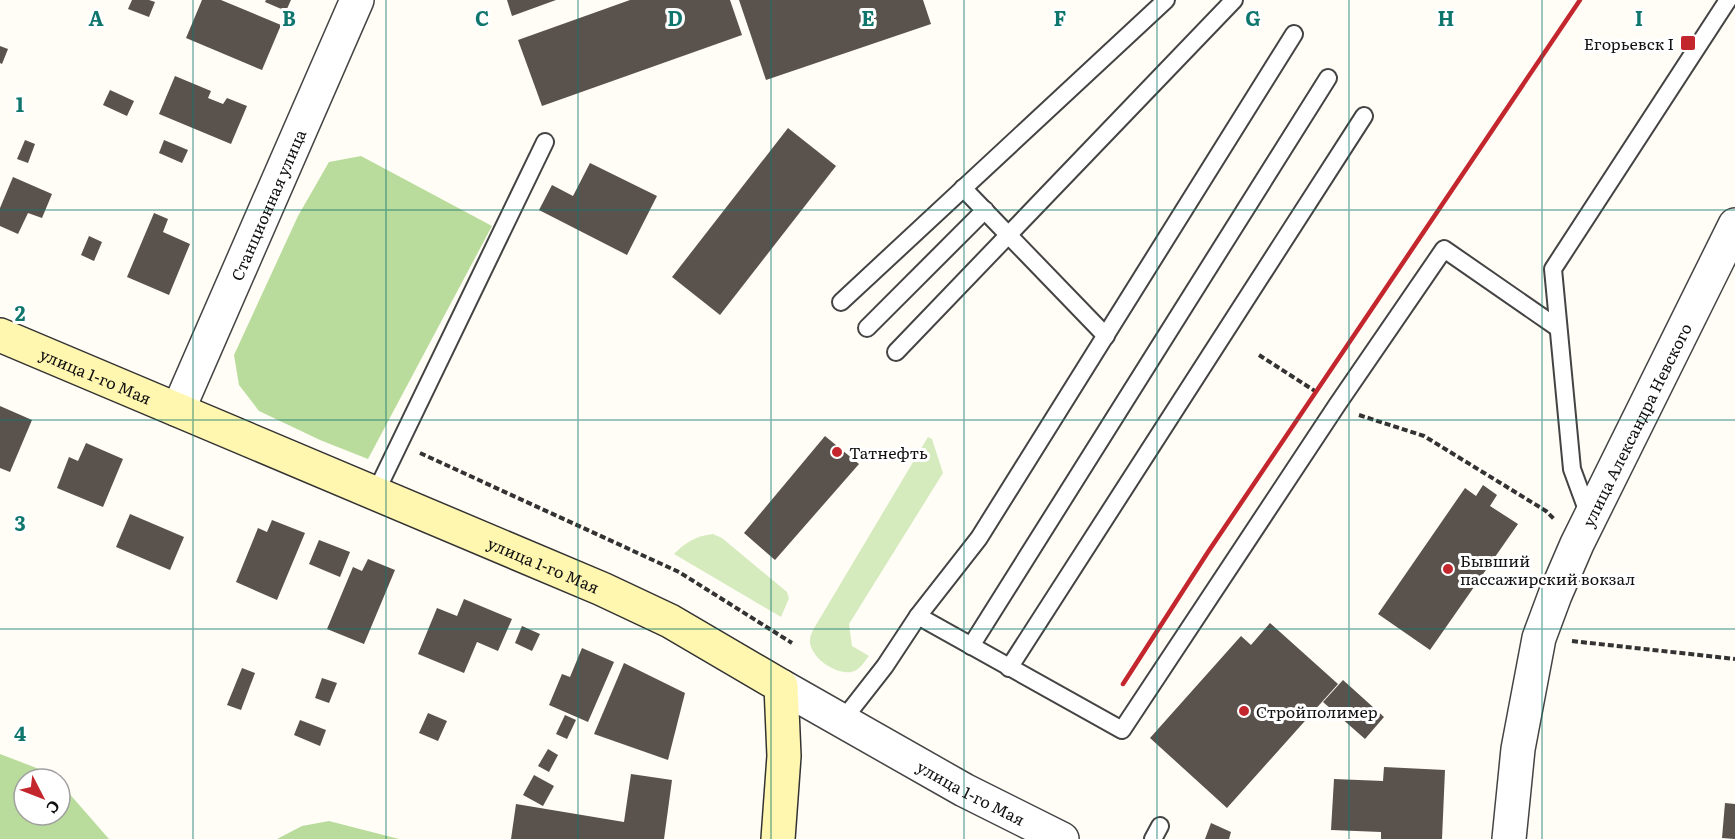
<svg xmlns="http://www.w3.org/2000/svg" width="1735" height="839" font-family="Literata,serif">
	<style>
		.green { fill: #d5ebbd }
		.forest { fill: #b9dc9c }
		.building { fill: #5a524d }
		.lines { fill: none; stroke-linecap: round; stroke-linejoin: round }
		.lane-casing { stroke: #444; stroke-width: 20 }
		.street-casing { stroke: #444; stroke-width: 36 }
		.secondary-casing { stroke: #333; stroke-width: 36 }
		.path { stroke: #333; stroke-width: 4; stroke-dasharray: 6 3; stroke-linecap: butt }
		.lane { stroke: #fff; stroke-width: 16 }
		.street { stroke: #fff; stroke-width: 33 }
		.secondary { stroke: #fff6b0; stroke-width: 33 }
		.rail { stroke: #c4262e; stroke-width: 4.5 }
		.grid { fill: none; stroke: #0f766e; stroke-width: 1.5; stroke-opacity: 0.55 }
		.poi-dot { fill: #c4262e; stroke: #fff; stroke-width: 2 }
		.labels { text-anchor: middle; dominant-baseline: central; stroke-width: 6; stroke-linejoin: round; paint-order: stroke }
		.poi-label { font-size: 16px; fill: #111; stroke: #fff; text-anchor: start }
		.street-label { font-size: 16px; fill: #111; stroke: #fff }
		.grid-label { font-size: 20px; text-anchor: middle; font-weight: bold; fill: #0f766e; stroke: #fff; stroke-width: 6; stroke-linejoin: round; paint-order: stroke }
	</style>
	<rect width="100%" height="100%" fill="#fffdf5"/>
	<g class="green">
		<path d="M 928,437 L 932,439 L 943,473 L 849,624 L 852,646 L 869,656 C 864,662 859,671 851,672 C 835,675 808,656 810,639 C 810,636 812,633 813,630 Z"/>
		<path d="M 713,534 L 722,538 L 787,592 L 789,598 L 781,617 L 674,554 C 686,542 696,536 713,534 Z"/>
	</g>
	<g class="forest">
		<path d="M 361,156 L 492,226 L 368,459 L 320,440 L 259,411 L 239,385 L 234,355 L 298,216 L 329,162 Z"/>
		<path d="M 0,754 L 47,772 L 55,779 L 24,779 L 24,815 L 60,815 L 60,783 L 109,839 L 0,839 Z"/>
		<path d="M 329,821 L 399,839 L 277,839 L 302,826 Z"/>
	</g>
	<g class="building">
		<path d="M 132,0 L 149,0 L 155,2 L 149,17 L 128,9 Z"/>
		<path d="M 202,0 L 221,0 L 281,25 L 262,70 L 186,38 Z"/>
		<path d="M 266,0 L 291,0 L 286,11 L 265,2 Z"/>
		<path d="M 507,0 L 556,0 L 512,16 Z"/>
		<path d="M 630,0 L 730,0 L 742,35 L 542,106 L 518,40 Z"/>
		<path d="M 739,0 L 923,0 L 931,24 L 766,80 Z"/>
		<path d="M 0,46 L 8,49 L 2,64 L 0,63 Z"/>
		<path d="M 175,76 L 211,91 L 208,98 L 223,104 L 227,98 L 247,106 L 231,144 L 159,114 Z"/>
		<path d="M 110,90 L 134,101 L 127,116 L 103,105 Z"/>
		<path d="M 788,128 L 836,166 L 720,315 L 672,277 Z"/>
		<path d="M 25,140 L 35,144 L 28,163 L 17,159 Z"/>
		<path d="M 164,140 L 188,150 L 182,163 L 159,153 Z"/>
		<path d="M 590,163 L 657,196 L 627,255 L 539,210 L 552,185 L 573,196 Z"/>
		<path d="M 13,177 L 52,194 L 42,218 L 28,213 L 18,234 L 0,226 L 0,208 Z"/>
		<path d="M 154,213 L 168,219 L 163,232 L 190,244 L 169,295 L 127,277 Z"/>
		<path d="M 89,236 L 102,242 L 94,261 L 81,255 Z"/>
		<path d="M 0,406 L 32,420 L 10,472 L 0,468 Z"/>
		<path d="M 825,436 L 859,464 L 775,560 L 744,533 Z"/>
		<path d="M 86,443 L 123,459 L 103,507 L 57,488 L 69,457 L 78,461 Z"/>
		<path d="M 1483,485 L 1497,495 L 1490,506 L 1518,524 L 1430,650 L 1378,614 L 1465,488 L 1476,496 Z"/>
		<path d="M 130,514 L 184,537 L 170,570 L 116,547 Z"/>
		<path d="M 272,520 L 305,533 L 277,600 L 236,582 L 258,528 L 267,532 Z"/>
		<path d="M 319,540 L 350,552 L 340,577 L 309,564 Z"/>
		<path d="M 368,559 L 395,570 L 364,644 L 327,629 L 353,567 L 362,571 Z"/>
		<path d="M 464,599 L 512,619 L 498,651 L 477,642 L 464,673 L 418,654 L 437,608 L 457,616 Z"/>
		<path d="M 1270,623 L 1338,684 L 1227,808 L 1150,738 L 1241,636 L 1251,645 Z"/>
		<path d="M 522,626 L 540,634 L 532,651 L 515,643 Z"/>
		<path d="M 582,648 L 614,662 L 588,722 L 549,705 L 562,674 L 570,677 Z"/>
		<path d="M 624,663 L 685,693 L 668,760 L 594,734 Z"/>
		<path d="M 242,668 L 255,673 L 241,710 L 227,705 Z"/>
		<path d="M 322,678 L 337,683 L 329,703 L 315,698 Z"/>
		<path d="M 1343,680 L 1384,717 L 1365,739 L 1323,702 Z"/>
		<path d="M 428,713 L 447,721 L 438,741 L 419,733 Z"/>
		<path d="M 565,715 L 576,720 L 567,739 L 556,734 Z"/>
		<path d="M 300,720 L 326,730 L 320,746 L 294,735 Z"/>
		<path d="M 548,749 L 558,755 L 549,772 L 538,766 Z"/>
		<path d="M 1384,767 L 1445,770 L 1442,839 L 1381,839 L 1381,832 L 1331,830 L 1334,779 L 1383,781 Z"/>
		<path d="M 631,774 L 672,780 L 664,839 L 511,839 L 516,804 L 624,822 Z"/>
		<path d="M 534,775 L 554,786 L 543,806 L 523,795 Z"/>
		<path d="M 1725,803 L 1735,804 L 1735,839 L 1722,838 Z"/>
		<path d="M 1211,823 L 1231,832 L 1229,839 L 1205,839 Z"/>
	</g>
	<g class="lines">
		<defs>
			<g id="lane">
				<path d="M 963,188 L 1106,336"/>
				<path d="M 841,302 L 1166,0"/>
				<path d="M 867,328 L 985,210"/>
				<path d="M 896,352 L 1234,0"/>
				<path d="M 375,494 L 545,142"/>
				<path d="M 1590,518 L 1572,469 L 1553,269 L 1728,0"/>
				<path d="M 918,616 L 1122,730 L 1337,405 L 1444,249 L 1558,328"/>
				<path d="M 971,646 L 1328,78"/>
				<path d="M 1009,668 L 1364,116"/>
				<path d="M 842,721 L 885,666 L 918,616 L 979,538 L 1294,34"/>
				<path d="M 1153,839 L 1160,826"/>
			</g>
			<g id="street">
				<path id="s1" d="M 178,410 L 357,0"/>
				<path id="s2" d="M 781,686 L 964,790 L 1062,839"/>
				<path id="s3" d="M 1509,839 L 1518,749 L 1539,638 L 1555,595 L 1577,544 L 1735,225"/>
			</g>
			<g id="secondary">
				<path id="s4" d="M 0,335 L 602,589 L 670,621 L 781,686 L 784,756 L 778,839"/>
			</g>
		</defs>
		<use href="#lane" class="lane-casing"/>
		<use href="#street" class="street-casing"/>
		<use href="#secondary" class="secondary-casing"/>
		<g class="path">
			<path d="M 1259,355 L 1318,393"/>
			<path d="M 1359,415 L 1424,436 L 1546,511 L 1554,519"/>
			<path d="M 420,453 L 679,572 L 792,643"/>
			<path d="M 1572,641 L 1735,659"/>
		</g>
		<use href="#lane" class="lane"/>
		<use href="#street" class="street"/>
		<use href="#secondary" class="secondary"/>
		<path class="rail" d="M 1123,684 L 1208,552 L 1580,0"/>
	</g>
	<path class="grid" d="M 193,0 L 193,839M 386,0 L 386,839M 578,0 L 578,839M 771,0 L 771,839M 964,0 L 964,839M 1157,0 L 1157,839M 1349,0 L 1349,839M 1542,0 L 1542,839M 0,210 L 1735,210M 0,420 L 1735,420M 0,629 L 1735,629"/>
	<g class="poi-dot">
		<rect x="1680" y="35" width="16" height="16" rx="3"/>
		<circle cx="837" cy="452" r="6"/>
		<circle cx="1448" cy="569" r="6"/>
		<circle cx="1244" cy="711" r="6"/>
	</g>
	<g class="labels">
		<g class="poi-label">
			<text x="1674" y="43" text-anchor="end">Егорьевск I</text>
			<text x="849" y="452">Татнефть</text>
			<text x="1460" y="560">Бывший<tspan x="1460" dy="18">пассажирский вокзал</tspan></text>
			<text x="1256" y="711">Стройполимер</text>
		</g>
		<g class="street-label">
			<text stroke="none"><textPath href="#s1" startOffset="224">Станционная улица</textPath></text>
			<text stroke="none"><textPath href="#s4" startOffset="104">улица 1-го Мая</textPath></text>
			<text stroke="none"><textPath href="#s3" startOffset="438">улица Александра Невского</textPath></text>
			<text stroke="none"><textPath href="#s4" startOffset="590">улица 1-го Мая</textPath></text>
			<text stroke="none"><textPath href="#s2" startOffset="218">улица 1-го Мая</textPath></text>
		</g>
	</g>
	<g class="grid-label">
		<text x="96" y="26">A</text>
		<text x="289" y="26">B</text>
		<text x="482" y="26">C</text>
		<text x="675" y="26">D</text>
		<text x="868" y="26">E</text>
		<text x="1060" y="26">F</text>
		<text x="1253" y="26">G</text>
		<text x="1446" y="26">H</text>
		<text x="1639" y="26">I</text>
		<text x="20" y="112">1</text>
		<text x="20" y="321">2</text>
		<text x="20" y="531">3</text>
		<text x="20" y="741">4</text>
	</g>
	<g transform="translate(42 797) rotate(132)"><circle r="28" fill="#ffffff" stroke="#a0a0a0" stroke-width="1.5"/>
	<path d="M0-4.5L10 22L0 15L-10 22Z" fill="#c4262e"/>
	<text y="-9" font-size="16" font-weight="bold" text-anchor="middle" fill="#111111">С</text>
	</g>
</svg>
